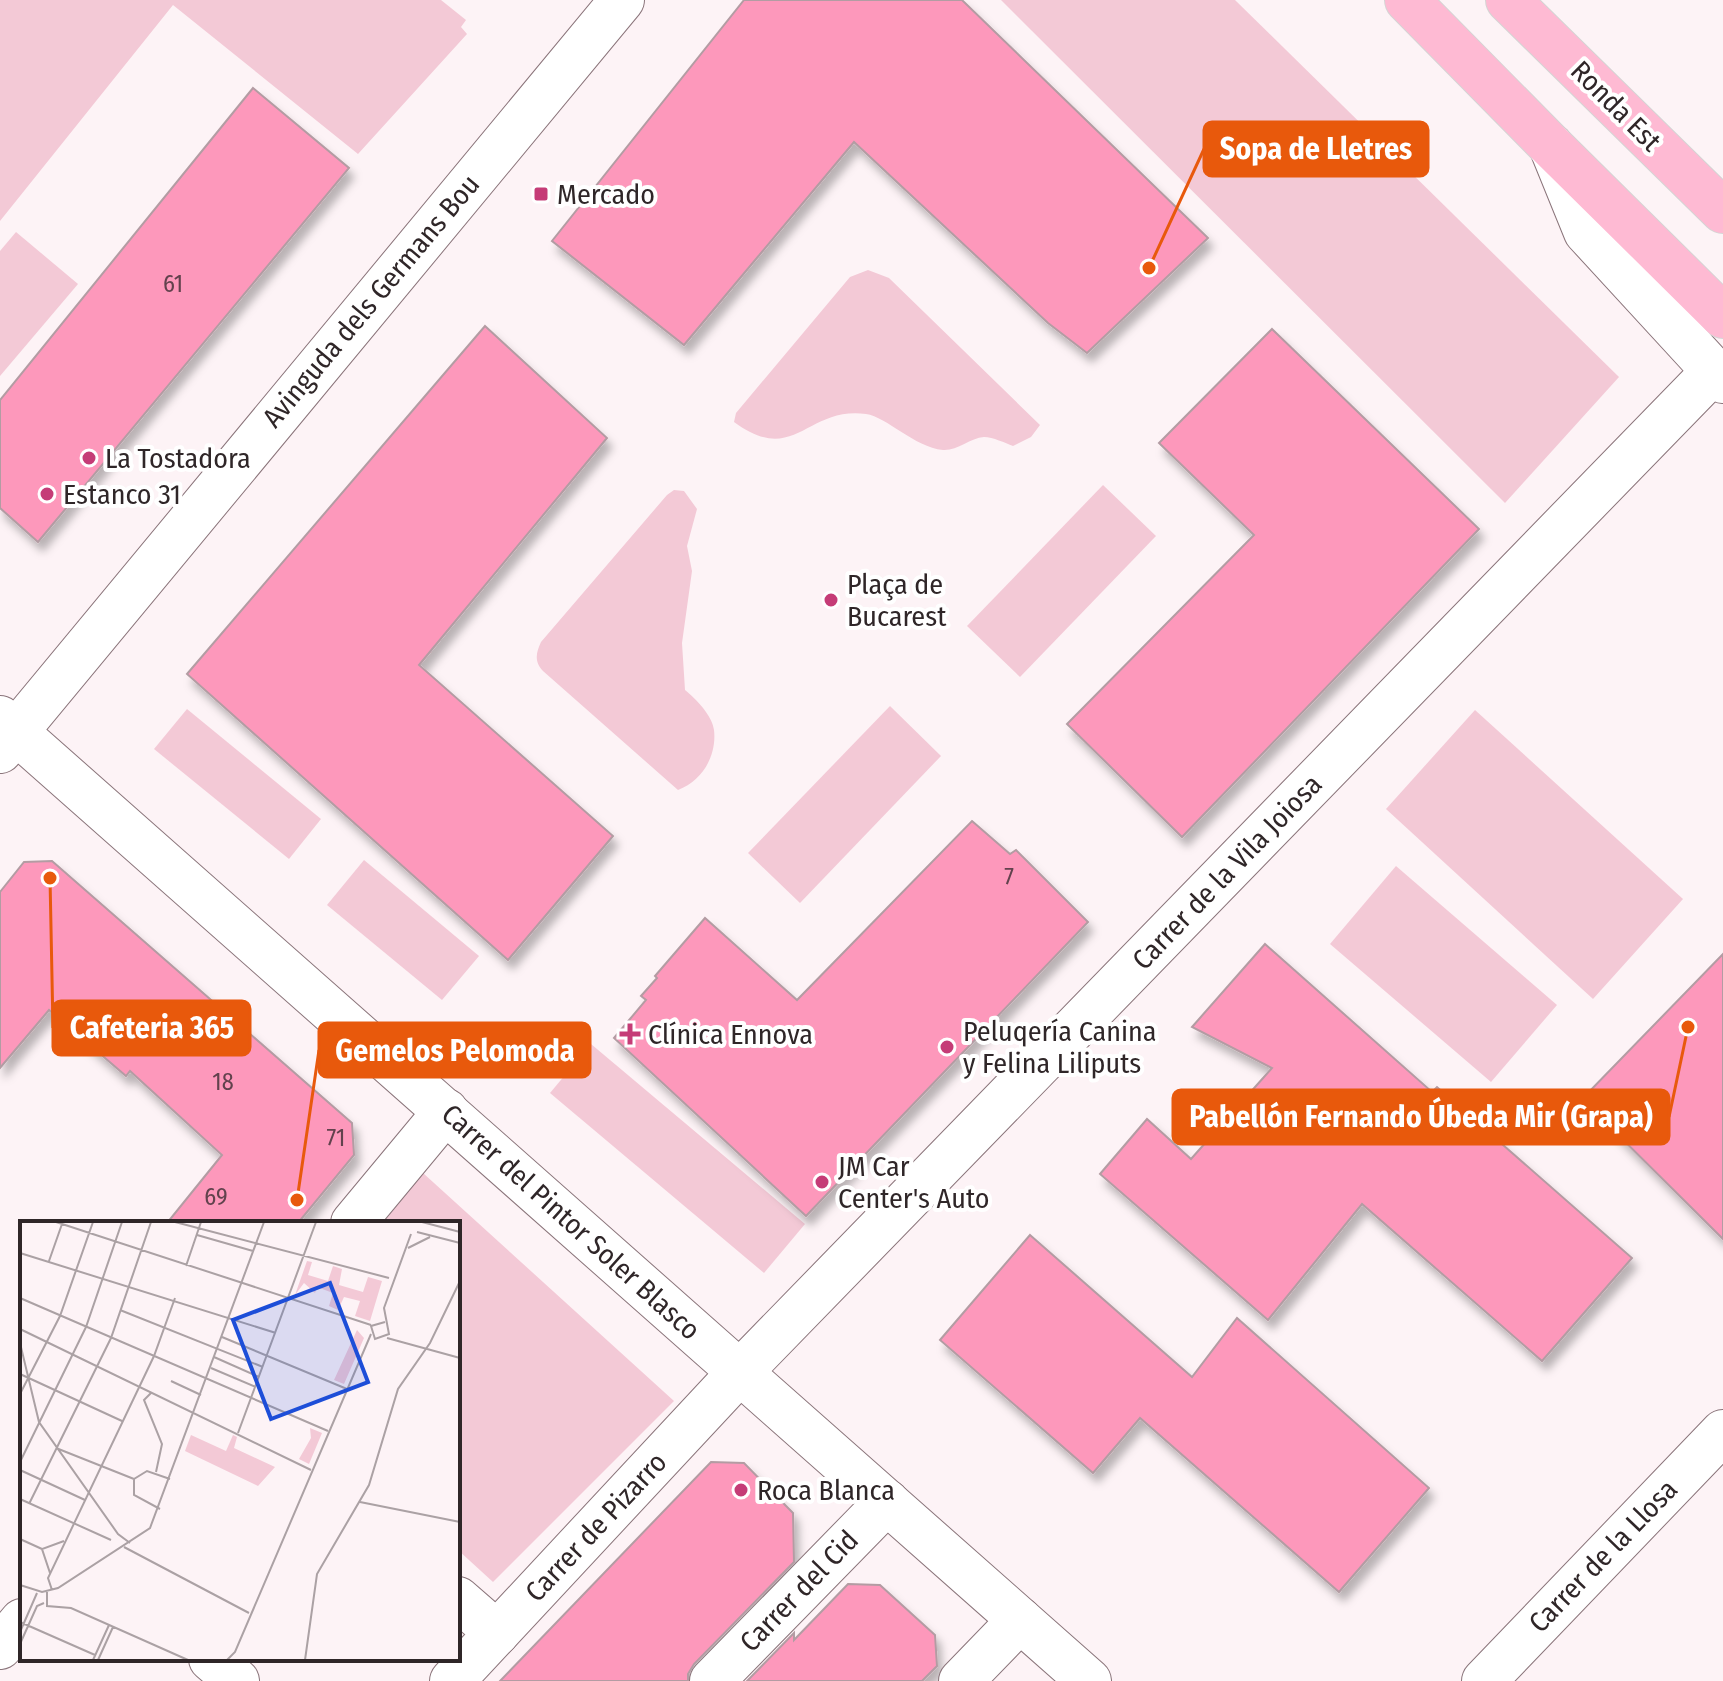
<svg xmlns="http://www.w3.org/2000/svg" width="1723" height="1681" font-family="'Fira Sans Condensed',sans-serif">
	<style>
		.green { fill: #f3c9d6 }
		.building { fill: #fd98bb; stroke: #b39ca3; stroke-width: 2; filter: url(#shadow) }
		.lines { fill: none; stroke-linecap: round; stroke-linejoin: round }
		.minor-casing { stroke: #8a747a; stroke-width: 46 }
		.tertiary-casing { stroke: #8a747a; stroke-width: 46 }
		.primary-casing { stroke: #d5d4d4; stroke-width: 46 }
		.minor { stroke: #fff; stroke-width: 44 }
		.tertiary { stroke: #fff; stroke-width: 44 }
		.primary { stroke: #febad3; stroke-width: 44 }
		.poi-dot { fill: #c53c77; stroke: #fff; stroke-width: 3 }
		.labels { text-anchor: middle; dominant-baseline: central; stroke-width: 8; stroke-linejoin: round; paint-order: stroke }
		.number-label { font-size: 24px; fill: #62424d }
		.street-label { font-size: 28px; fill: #2f2628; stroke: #fff }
		.poi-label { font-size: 28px; fill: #2f2628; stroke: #fff; text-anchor: start }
		.inset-road { fill: none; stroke: #aba1a4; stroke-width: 2 }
		.view { fill: #1d4ed8; fill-opacity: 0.15; stroke: #1d4ed8; stroke-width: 4 }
		.inset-edge { fill: none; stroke: #2f2628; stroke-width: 4 }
		.leader { fill: none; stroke: #e8590c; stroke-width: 3 }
		.callout-dot { fill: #e8590c; stroke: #fff; stroke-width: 3 }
		.callout { fill: #e8590c; stroke: #e8590c; stroke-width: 3 }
		.callout-label { font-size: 30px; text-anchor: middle; font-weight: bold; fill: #fff }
	</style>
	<defs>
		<filter id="shadow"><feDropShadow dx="5" dy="9" stdDeviation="4" flood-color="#0004"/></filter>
	</defs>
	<rect width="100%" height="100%" fill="#fdf3f6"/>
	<g class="green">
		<path d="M 0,0 L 441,0 L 466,20 L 461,27 L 467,34 L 358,154 L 173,5 L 0,221 Z"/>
		<path d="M 1001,0 L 1235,0 L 1619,377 L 1505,503 Z"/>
		<path d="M 16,232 L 78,284 L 0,376 L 0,251 Z"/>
		<path d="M 868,270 L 889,278 L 1040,425 L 1031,437 L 1013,446 C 1005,443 993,437 984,437 C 970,438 957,451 943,450 C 914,447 887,417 866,414 C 806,406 795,467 734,422 L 736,413 L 850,277 Z"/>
		<path d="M 1103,485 L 1156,536 L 1020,677 L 967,626 Z"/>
		<path d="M 674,490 L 684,491 L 697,509 L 687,546 L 692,571 L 682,643 L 685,690 C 696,699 712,715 714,730 C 717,756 702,781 678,790 L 543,671 C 534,661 536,653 541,642 L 667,495 Z"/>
		<path d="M 890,706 L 941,756 L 800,903 L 748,853 Z"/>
		<path d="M 187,709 L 321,819 L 289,859 L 154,749 Z"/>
		<path d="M 1475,710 L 1683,899 L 1593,999 L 1386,809 Z"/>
		<path d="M 364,860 L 479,956 L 442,1000 L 327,905 Z"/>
		<path d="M 1396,866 L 1557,1005 L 1491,1082 L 1330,944 Z"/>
		<path d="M 591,1044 L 805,1224 L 764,1273 L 550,1093 Z"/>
		<path d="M 423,1173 L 674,1401 L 493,1582 L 458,1550 L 458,1223 L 383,1223 Z"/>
	</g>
	<g class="building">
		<path d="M 744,0 L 962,0 L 1208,238 L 1087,353 L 1048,323 L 854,142 L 684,345 L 552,241 Z"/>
		<path d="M 253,88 L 349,168 L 38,542 L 0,508 L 0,400 Z"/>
		<path d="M 485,326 L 607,438 L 419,665 L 613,836 L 508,960 L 187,674 Z"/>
		<path d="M 1272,329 L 1479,529 L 1182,837 L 1067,724 L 1254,535 L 1159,443 Z"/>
		<path d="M 972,821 L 1010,854 L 1016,850 L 1088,922 L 806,1216 L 614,1038 L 646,1000 L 641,996 L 657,978 L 655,976 L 705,918 L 797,1000 Z"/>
		<path d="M 52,861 L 352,1123 L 354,1155 L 298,1223 L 167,1223 L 222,1155 L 130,1071 L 126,1076 L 49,1010 L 0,1068 L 0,892 L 24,862 Z"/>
		<path d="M 1265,944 L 1432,1092 L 1437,1087 L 1632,1258 L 1542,1361 L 1362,1204 L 1268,1320 L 1100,1174 L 1147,1119 L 1191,1159 L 1272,1068 L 1192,1027 Z"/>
		<path d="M 1723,954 L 1723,1239 L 1582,1099 Z"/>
		<path d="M 1030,1235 L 1192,1377 L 1237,1318 L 1429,1488 L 1339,1592 L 1140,1418 L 1093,1473 L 940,1340 Z"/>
		<path d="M 711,1462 L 744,1463 L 793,1513 L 794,1562 L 694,1664 L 688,1674 L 688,1681 L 500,1681 Z"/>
		<path d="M 848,1584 L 880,1585 L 935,1635 L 937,1666 L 922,1681 L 747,1681 L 794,1633 L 794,1640 Z"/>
	</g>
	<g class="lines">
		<defs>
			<g id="minor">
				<path d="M 1551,146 L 1586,232 L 1723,381"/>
				<path d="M 0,718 L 1089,1681"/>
				<path d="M 353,1223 L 446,1111"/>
				<path d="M 458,1599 L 497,1633"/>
				<path d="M 0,1647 L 22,1621"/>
				<path d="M 211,1659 L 237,1681"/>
				<path d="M 452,1681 L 740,1372 L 1713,372"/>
				<path d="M 712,1681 L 887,1502"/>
				<path d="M 961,1681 L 1020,1620"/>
				<path d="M 1484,1681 L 1723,1432"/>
			</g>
			<path id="tertiary" d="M 0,751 L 622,0"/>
			<g id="primary">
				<path d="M 1407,0 L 1551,146 L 1723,316"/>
				<path d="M 1508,0 L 1723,211"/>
			</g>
		</defs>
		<use href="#minor" class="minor-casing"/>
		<use href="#tertiary" class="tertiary-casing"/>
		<use href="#primary" class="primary-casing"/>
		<use href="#minor" class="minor"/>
		<use href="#tertiary" class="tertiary"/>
		<use href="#primary" class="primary"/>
	</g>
	<g class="poi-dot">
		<rect x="533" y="186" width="16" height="16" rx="4"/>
		<circle cx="89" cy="458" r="8"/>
		<circle cx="47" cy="494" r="8"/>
		<circle cx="831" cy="600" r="8"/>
		<path d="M626 1022h8v8h8v8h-8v8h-8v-8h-8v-8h8z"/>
		<circle cx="947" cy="1047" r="8"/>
		<circle cx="822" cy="1182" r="8"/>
		<circle cx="741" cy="1490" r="8"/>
	</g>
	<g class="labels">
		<g class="number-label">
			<text x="173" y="284">61</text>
			<text x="1009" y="877">7</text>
			<text x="223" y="1082">18</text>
			<text x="336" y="1138">71</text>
			<text x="216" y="1197">69</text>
		</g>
		<g class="street-label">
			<text transform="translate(1616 106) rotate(45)">Ronda Est</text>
			<text transform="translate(371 301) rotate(-50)">Avinguda dels Germans Bou</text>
			<text transform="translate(1227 872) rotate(-46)">Carrer de la Vila Joiosa</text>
			<text transform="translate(571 1222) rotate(42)">Carrer del Pintor Soler Blasco</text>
			<text transform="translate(596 1527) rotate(-47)">Carrer de Pizarro</text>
			<text transform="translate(1603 1556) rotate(-46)">Carrer de la Llosa</text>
			<text transform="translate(799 1591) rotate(-46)">Carrer del Cid</text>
		</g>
		<g class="poi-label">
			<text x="557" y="194">Mercado</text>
			<text x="105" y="458">La Tostadora</text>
			<text x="63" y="494">Estanco 31</text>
			<text x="847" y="584">Plaça de<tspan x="847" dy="32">Bucarest</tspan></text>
			<text x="963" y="1031">Peluqería Canina<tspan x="963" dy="32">y Felina Liliputs</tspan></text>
			<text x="648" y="1034">Clínica Ennova</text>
			<text x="838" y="1166">JM Car<tspan x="838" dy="32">Center's Auto</tspan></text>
			<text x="757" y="1490">Roca Blanca</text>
		</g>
	</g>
	<g transform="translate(20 1221)">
		<rect width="440" height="440" fill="#fdf3f6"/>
		<path d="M 287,40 L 292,41 L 288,54 L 308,60 L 313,45 L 322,48 L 319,64 L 343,71 L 348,56 L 362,60 L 350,100 L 335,95 L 340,80 L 324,76 L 318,89 L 309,85 L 313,72 L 297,66 L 295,72 L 284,62 L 275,74 ZM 337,109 L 344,117 L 324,163 L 314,159 ZM 290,207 L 302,212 L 289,243 L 279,238 L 291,217 ZM 171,214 L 206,230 L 213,214 L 217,216 L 214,227 L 255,246 L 238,265 L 165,230 Z" fill="#f3c9d6"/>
		<path class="inset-road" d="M 36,1 L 351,104M 155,1 L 369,57M 402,1 L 440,11M 397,11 L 440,22M 177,14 L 233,30M 388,27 L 410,16M 0,32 L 256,112M 29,40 L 42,3M 166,45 L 181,1M 0,77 L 308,210M 100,89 L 243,146M 365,101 L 351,105 L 355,118 L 369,113 L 364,87 L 391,13M 0,108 L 291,249M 202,116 L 327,168M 367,117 L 440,137M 0,122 L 19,201 L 98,313 L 110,322M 194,136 L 239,156M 191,147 L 236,166M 0,153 L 102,200M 151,160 L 181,174M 131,172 L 124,179 L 142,223 L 136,251M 0,173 L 40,95 L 73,1M 218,212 L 296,1M 36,227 L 114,258M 0,241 L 66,106 L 102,1M 0,249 L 65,279M 0,278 L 91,319M 340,281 L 440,301M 9,283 L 91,117 L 131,1M 140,288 L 114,274 L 114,258 L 127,250 L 150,258M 0,318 L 22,328M 104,326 L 229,392M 30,352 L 22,328 L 44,320M 0,364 L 22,371 L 38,367 L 130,307 L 244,1M 32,369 L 28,357 L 134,135 L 155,77M 27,371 L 27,385 L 51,387 L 168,439M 0,401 L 75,434M 0,411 L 17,372M 0,423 L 17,385 L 24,382M 73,439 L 89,404M 78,439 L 93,406M 207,439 L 215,431 L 351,113M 285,439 L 297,353 L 349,264 L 378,168 L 410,122 L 440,60"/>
		<path class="view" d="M 310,62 L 348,161 L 251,198 L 213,99 Z"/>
		<rect width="440" height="440" class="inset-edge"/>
	</g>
	<path class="leader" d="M1149 268L1204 149M50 878L53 1028M297 1200L319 1050M1688 1027L1669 1117"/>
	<g class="callout-dot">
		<circle cx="1149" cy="268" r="8"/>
		<circle cx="50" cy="878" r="8"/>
		<circle cx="297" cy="1200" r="8"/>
		<circle cx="1688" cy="1027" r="8"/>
	</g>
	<g class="callout">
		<rect x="1204" y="122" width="224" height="54" rx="8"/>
		<rect x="53" y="1001" width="197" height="54" rx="8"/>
		<rect x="319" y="1023" width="271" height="54" rx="8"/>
		<rect x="1173" y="1090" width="496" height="54" rx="8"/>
	</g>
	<g class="callout-label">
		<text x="1316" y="159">Sopa de Lletres</text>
		<text x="152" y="1038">Cafeteria 365</text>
		<text x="455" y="1061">Gemelos Pelomoda</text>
		<text x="1421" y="1127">Pabellón Fernando Úbeda Mir (Grapa)</text>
	</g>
</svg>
